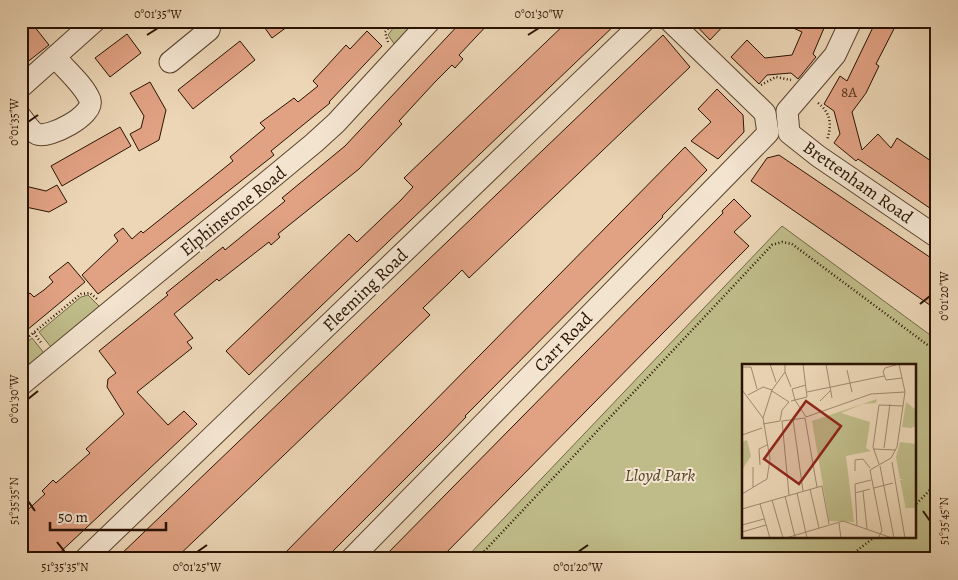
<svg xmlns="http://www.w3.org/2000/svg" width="958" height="580" font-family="Alegreya,serif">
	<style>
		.green { fill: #bfbc89; stroke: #746844; fill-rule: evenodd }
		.building { fill: #e1a284; stroke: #291300 }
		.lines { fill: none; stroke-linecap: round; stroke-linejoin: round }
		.minor-casing { stroke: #5a442e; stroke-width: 23 }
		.path { stroke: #291300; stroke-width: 2.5; stroke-dasharray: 1 2.5; stroke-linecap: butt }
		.minor { stroke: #f3e4d0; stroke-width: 21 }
		.ticks { fill: none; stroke: #291300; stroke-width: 2 }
		.labels { text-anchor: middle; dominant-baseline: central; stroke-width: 4; stroke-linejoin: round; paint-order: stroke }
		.number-label { font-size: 15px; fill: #573721 }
		.street-label { font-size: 18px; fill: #291300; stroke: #f3e4d0 }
		.park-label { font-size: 18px; font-style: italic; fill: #564629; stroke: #f3e4d0 }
		.inset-road { fill: none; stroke: #9e886d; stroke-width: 1 }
		.view { fill: #8f2418; fill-opacity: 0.15; stroke: #8f2418; stroke-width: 2.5 }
		.inset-edge { fill: none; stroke: #291300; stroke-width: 2.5 }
		.neatline { fill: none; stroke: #291300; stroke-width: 2 }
		.ticks-label { font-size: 12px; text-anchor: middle; fill: #291300 }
	</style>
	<rect width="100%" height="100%" fill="#ecd6b6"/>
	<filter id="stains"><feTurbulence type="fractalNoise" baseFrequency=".004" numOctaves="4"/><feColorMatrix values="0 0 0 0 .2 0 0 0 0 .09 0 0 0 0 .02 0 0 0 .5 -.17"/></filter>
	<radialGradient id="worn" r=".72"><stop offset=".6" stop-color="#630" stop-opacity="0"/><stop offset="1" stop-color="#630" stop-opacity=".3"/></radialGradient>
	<g class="green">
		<path d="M 398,21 L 417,21 L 395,45 L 388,35 Z"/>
		<path d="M 782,226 L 937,340 L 937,559 L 465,559 ZM 743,365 L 914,365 L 914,536 L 743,536 Z"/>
		<path d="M 88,295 L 100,307 L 51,347 L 39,332 L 81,297 Z"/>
		<path d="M 32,338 L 44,353 L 21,372 L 21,347 Z"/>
	</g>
	<g class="building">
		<path d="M 21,21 L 30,21 L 49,45 L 21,67 Z"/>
		<path d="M 260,21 L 295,21 L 272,38 Z"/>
		<path d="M 462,21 L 491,21 L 459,55 L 463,59 L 455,68 L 452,65 L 435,82 L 399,121 L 402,124 L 359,169 L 278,234 L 280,237 L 271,245 L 269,242 L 219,281 L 217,279 L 174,314 L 193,338 L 187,342 L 192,348 L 137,392 L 168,425 L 184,411 L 197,424 L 53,559 L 21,559 L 21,516 L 45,494 L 42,491 L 53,480 L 56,483 L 90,453 L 86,449 L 124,414 L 107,387 L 108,379 L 116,373 L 99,351 L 168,295 L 166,293 L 223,247 L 225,250 L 285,201 L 282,198 L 345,146 Z"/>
		<path d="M 568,21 L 619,21 L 249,375 L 226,351 L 349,234 L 357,242 L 401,200 L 413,187 L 404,178 Z"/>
		<path d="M 692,21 L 728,21 L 710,40 Z"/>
		<path d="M 778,21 L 827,21 L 813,54 L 816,57 L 798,79 L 791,73 L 767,75 L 759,84 L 731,57 L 747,40 L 765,58 L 792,55 L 802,32 Z"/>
		<path d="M 876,21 L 898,21 L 876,64 L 879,66 L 866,93 L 852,112 L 862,150 L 878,134 L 891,148 L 897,138 L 937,165 L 937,213 L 858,159 L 856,161 L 834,143 L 840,134 L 834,111 L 824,104 L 840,76 L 847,81 Z"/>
		<path d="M 367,31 L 382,46 L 329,102 L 330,103 L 271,151 L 274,155 L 98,294 L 82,275 L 118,241 L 114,235 L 123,228 L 132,239 L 141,231 L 143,233 L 212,178 L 233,161 L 230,157 L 265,128 L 260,123 L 294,98 L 298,102 L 318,86 L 313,81 L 346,45 L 350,49 Z"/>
		<path d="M 127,34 L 141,53 L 110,77 L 95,58 Z"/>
		<path d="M 663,35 L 690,67 L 469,278 L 462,270 L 449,283 L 423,308 L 430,315 L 259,479 L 175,559 L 116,559 Z"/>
		<path d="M 240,41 L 255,60 L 193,109 L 178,90 Z"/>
		<path d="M 150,82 L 166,110 L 159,140 L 139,151 L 130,134 L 141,128 L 144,116 L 130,93 Z"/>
		<path d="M 717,89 L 743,115 L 744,132 L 718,159 L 691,141 L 711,122 L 698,109 Z"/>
		<path d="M 120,127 L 131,146 L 62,186 L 51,166 Z"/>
		<path d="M 685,147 L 707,170 L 662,216 L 663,217 L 465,416 L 466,417 L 444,440 L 325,559 L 279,559 Z"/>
		<path d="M 779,155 L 937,262 L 937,310 L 751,181 L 767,158 Z"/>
		<path d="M 21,185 L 46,191 L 57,185 L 67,202 L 49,212 L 21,206 Z"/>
		<path d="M 734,199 L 751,216 L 734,232 L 749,246 L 735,260 L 440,559 L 382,559 L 723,213 L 722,211 Z"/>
		<path d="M 68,262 L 85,282 L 21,335 L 21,300 L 30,293 L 34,297 L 44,290 L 53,282 L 49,277 Z"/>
	</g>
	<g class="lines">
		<defs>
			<g id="minor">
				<path d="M 851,21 L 835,55 L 787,111 L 789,133 L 818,156 L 937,237"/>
				<path d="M 170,62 L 209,30 L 211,21"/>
				<path d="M 21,87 L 95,21"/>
				<path d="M 21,117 C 26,123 30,131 37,134 C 49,139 95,115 90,100 C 84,85 66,70 56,58"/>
				<path d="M 21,385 L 314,143 L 336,123 L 430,21"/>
				<path d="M 85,559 L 644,21"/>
				<path d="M 351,559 L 768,133 L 765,113 L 670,21"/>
			</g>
		</defs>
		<use href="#minor" class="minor-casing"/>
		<g class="path">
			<path d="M 388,42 L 385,32 L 395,21"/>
			<path d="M 761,85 L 776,77 L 791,80"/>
			<path d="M 818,103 C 831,113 832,125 827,140"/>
			<path d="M 34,333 L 42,344"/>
			<path d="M 21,343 L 81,294 L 90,293 L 97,299"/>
			<path d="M 914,506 L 937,483"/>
			<path d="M 477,559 L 772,245 L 782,242 L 792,244 L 937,352"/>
			<path d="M 846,559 L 876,536"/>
		</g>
		<use href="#minor" class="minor"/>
	</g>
	<path class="ticks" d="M 147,35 L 158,28M 528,35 L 539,28M 28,122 L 38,115M 920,304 L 930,296M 28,399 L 38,391M 28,501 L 35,511M 923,511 L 930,521M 57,542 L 65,552M 197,552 L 207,545M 578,552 L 588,545"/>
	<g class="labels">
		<g class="number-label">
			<text x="849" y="92">8A</text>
		</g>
		<g class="street-label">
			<text transform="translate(858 182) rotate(35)">Brettenham Road</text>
			<text transform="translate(233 211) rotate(-39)">Elphinstone Road</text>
			<text transform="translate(365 290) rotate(-44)">Fleeming Road</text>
			<text transform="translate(563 342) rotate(-46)">Carr Road</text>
		</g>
		<g class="park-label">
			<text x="660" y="475">Lloyd Park</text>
		</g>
	</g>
	<g transform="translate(742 364)">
		<rect width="174" height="174" fill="#ecd6b6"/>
		<path d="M 135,35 L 134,39 L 121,40 L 99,49 L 128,58 L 124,84 L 129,87 L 104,92 L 112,158 L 87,157 L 70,57 ZM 164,38 L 174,46 L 174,62 L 169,64 L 160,63 ZM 5,76 L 9,92 L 0,106 L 0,78 ZM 158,78 L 174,80 L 174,144 L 164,144 L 165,151 L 158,116 L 162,116 L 158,115 L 154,93 Z" fill="#bfbc89"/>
		<path class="inset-road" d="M 28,0 L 34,18M 84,0 L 90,34M 157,0 L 143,4 L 141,8 L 144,16 L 160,14M 0,3 L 9,3 L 15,25M 105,6 L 110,28M 43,8 L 49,23M 0,26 L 21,54M 65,28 L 142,12M 6,31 L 21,23 L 30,26M 53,36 L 64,53 L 129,30 L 163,28M 53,36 L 50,25 L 64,21M 49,37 L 65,33 L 61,0M 78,37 L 89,26M 51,55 L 61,127M 21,60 L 38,57 L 40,46 L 47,38 L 30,27M 0,71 L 20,64M 142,84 L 148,40M 131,85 L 154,86M 150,98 L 163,174M 137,100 L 131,83 L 137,41 L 161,42M 18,101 L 17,85 L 25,81M 138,102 L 152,174M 113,107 L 113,96 L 121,95 L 128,104M 11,123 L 11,103M 132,124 L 151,119M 68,125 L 77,164M 121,127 L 125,165M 55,129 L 65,174M 113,129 L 128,125M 0,130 L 25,115 L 28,95 L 21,54 L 30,26 L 43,8 L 43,0M 47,131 L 40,57 L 63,54 L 75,123M 43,132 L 53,173M 30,136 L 41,174M 18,140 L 28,174M 0,145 L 80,122 L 87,160M 97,159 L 99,174M 0,161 L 22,155M 115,162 L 113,120 L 129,116M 0,168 L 24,161M 44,174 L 101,157 L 150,174M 136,174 L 140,167 L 128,106 L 149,94 L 155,83 L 163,28 L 157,0"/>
		<path class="view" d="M 64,37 L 99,62 L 57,120 L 22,95 Z"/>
		<rect width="174" height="174" class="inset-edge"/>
	</g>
	<rect width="958" height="580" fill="none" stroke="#ecd6b6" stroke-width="55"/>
	<path d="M50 522v8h116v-8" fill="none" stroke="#291300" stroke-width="2.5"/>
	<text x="58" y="522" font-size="15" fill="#291300" stroke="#f3e4d0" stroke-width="4" paint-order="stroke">50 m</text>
	<rect x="28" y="28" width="902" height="524" class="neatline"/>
	<g class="ticks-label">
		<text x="158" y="18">0°01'35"W</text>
		<text x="539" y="18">0°01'30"W</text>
		<text transform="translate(14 122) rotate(-90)" y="4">0°01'35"W</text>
		<text transform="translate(944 296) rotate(-90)" y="4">0°01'20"W</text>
		<text transform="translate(14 399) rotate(-90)" y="4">0°01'30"W</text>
		<text transform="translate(14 501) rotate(-90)" y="4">51°35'35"N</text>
		<text transform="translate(944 521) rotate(-90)" y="4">51°35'45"N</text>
		<text x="65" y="571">51°35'35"N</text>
		<text x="197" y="571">0°01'25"W</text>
		<text x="578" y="571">0°01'20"W</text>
	</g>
	<rect width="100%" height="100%" filter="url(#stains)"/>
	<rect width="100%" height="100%" fill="url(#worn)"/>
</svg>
